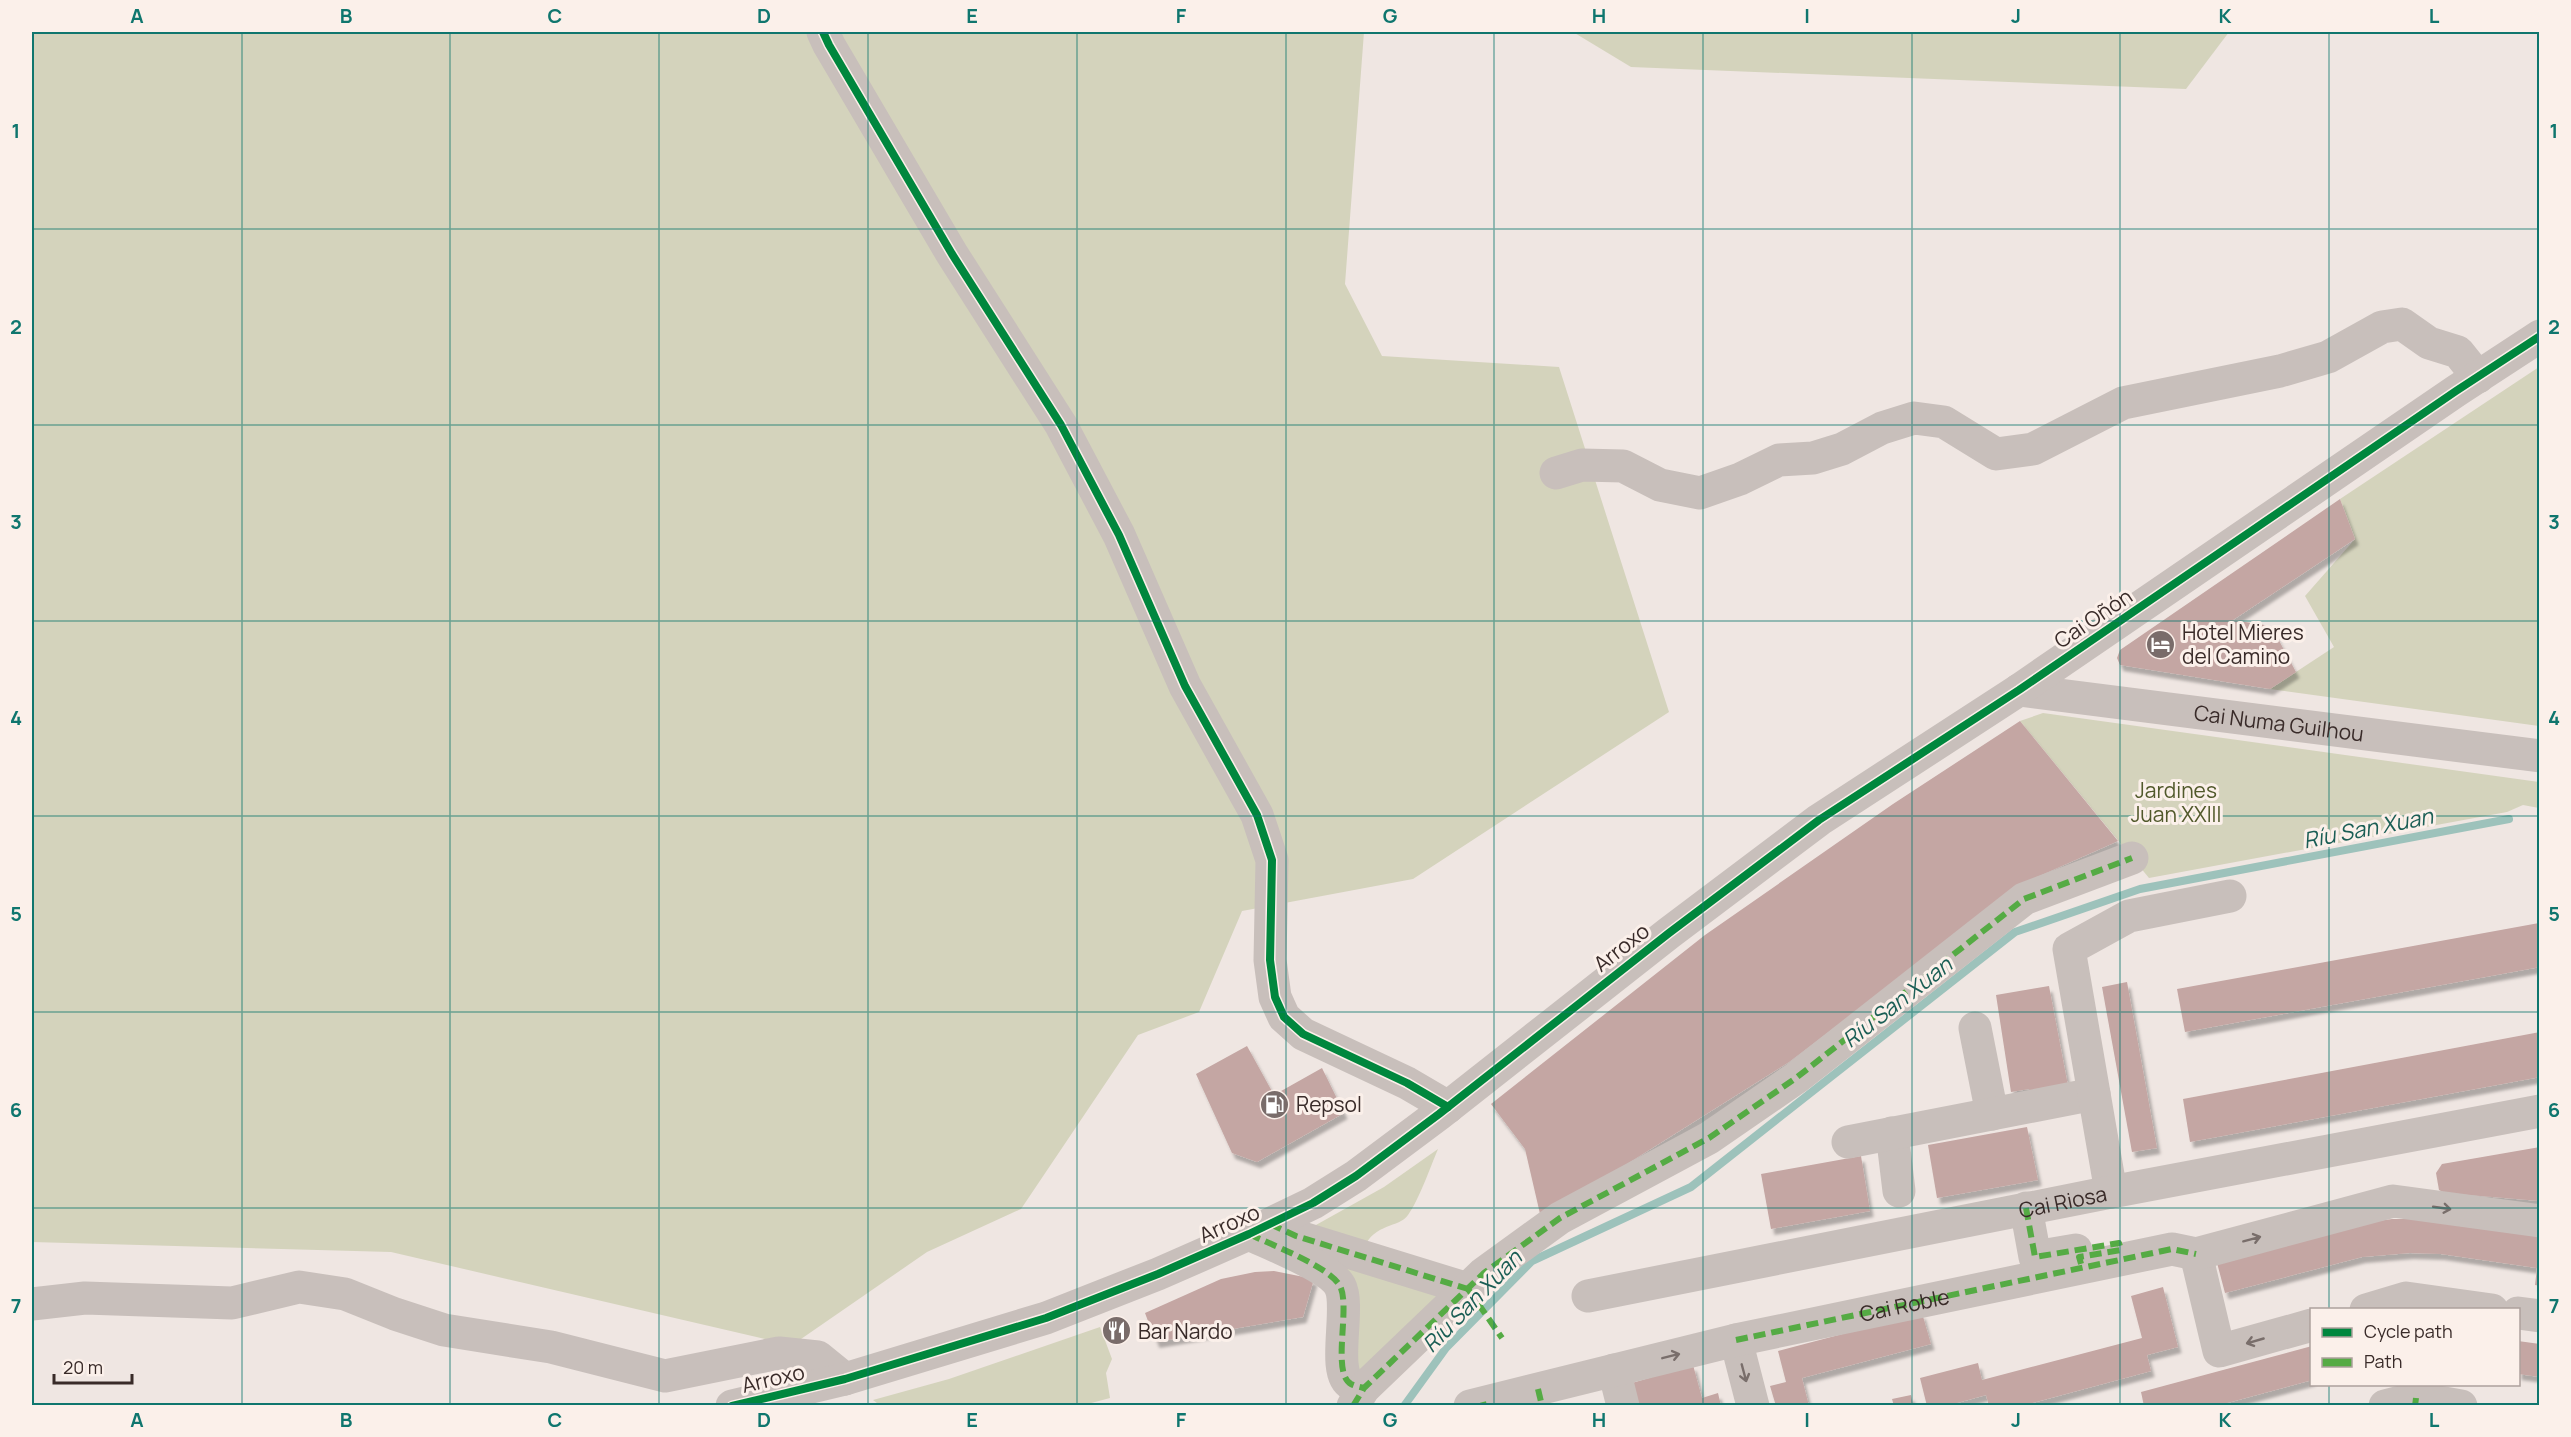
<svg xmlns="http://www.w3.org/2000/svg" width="2571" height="1437" font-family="Manrope,sans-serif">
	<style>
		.green { fill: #d4d3bc }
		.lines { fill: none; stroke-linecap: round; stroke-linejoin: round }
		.stream { stroke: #9dc2bb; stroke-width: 8 }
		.building { fill: #c4a6a3; filter: url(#shadow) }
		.minor { stroke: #c8bfbb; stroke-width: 33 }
		.quiet { stroke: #55ab44; stroke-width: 6; stroke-dasharray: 12 6; stroke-linecap: butt }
		.cycleway-casing { stroke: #fbf0ea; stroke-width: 11 }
		.cycleway { stroke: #00873e; stroke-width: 8 }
		.oneway { stroke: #796e6b }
		.grid { fill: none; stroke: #0f766e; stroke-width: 1.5; stroke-opacity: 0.55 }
		.labels { text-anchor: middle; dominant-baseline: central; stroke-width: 6; stroke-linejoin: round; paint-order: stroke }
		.street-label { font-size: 21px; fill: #392b29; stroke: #fbf0ea }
		.poi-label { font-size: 21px; fill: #392b29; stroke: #fbf0ea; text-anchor: start }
		.park-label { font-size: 21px; fill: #51592b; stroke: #fbf0ea }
		.water-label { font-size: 22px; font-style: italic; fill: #1b5e55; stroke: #fbf0ea }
		.neatline { fill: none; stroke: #0f766e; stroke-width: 2 }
		.grid-label { font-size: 20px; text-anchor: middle; font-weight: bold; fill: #0f766e }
	</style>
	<defs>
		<filter id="shadow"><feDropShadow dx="3.5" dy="6" stdDeviation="1.5" flood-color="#0004"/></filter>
	</defs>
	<rect width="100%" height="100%" fill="#efe6e2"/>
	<g class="green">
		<path d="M 32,32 L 1364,32 L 1345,284 L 1382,356 L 1559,367 L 1669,712 L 1413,879 L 1242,911 L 1199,1012 L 1138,1035 L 1021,1209 L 927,1252 L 801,1339 L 769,1340 L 391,1252 L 32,1242 Z"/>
		<path d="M 1573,32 L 2229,32 L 2186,89 L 1631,67 Z"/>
		<path d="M 2539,367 L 2539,726 L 2270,689 L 2334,647 L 2305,596 L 2355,539 L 2340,499 Z"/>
		<path d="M 2043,713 L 2539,782 L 2539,808 L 2523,805 L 2507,812 L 2149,878 L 2020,721 Z"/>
		<path d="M 1438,1149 C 1430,1168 1419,1200 1408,1215 C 1399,1228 1374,1223 1364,1248 L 1307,1230 L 1384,1187 Z"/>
		<path d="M 1339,1260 L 1445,1294 L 1360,1379 Z"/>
		<path d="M 1100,1327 L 1112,1359 L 1106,1373 L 1110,1398 L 1080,1406 L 881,1406 L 873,1400 L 949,1379 Z"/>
	</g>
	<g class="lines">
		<path class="stream" d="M 1404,1406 L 1446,1348 L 1532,1261 L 1691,1187 L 2015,932 L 2140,889 L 2509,819"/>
	</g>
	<g class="building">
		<path d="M 2340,499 L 2355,539 L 2233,620 L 2271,626 L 2296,672 L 2270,689 L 2120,665 L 2117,658 L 2120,650 Z"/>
		<path d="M 2020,721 L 2118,841 L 2028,881 L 1789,1062 L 1541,1218 L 1525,1149 L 1491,1104 L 1705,935 L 1893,804 Z"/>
		<path d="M 2539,923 L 2540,967 L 2185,1032 L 2177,989 Z"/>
		<path d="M 2127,982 L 2157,1148 L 2132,1152 L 2102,987 Z"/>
		<path d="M 2049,986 L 2069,1091 L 2031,1095 L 2029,1089 L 2011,1092 L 1996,995 Z"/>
		<path d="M 2540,1032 L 2540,1077 L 2190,1142 L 2183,1099 Z"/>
		<path d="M 1247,1046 L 1274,1095 L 1322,1068 L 1344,1113 L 1257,1162 L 1232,1153 L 1196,1074 Z"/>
		<path d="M 2027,1127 L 2038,1180 L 1937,1198 L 1928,1145 Z"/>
		<path d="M 2540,1147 L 2540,1201 L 2445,1193 L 2439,1190 L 2436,1173 L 2442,1164 Z"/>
		<path d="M 1861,1156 L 1870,1211 L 1771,1229 L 1761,1174 Z"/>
		<path d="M 2392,1219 L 2430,1219 L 2540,1234 L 2540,1286 L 2535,1285 L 2537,1268 L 2441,1254 L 2410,1253 L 2362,1257 L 2225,1293 L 2216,1259 L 2341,1226 Z"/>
		<path d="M 1274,1271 L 1314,1279 L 1303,1317 L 1156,1342 L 1145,1313 L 1221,1279 L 1255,1272 Z"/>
		<path d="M 2163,1287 L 2178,1347 L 2147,1355 L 2151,1371 L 2021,1406 L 1989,1406 L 1986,1395 L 1946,1406 L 1927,1406 L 1920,1378 L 1978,1363 L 1982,1380 L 2142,1338 L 2131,1296 Z"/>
		<path d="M 1922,1313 L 1931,1344 L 1802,1378 L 1809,1406 L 1776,1406 L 1770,1386 L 1786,1382 L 1778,1351 Z"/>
		<path d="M 2518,1341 L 2540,1344 L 2540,1377 L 2518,1374 Z"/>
		<path d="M 2312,1346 L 2312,1380 L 2216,1406 L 2144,1406 L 2141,1392 Z"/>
		<path d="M 1693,1365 L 1702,1398 L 1718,1393 L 1721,1406 L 1685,1406 L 1684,1403 L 1675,1406 L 1638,1406 L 1632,1383 Z"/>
		<path d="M 1911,1395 L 1913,1406 L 1894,1406 L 1892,1399 Z"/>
	</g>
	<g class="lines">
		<g class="minor">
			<path d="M 823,32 L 829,45 L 952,254 L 1061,425 L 1119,535 L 1185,686 L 1257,815 L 1272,860 L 1270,960 L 1275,997 L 1284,1017 L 1303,1034 L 1407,1083 L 1448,1107"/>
			<path d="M 1556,473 L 1582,465 L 1623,466 L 1660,485 L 1700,493 L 1740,479 L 1779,460 L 1813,458 L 1842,449 L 1882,428 L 1914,418 L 1944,422 L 1996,454 L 2033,449 L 2123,403 L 2280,371 L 2328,357 L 2382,327 L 2402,324 L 2429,343 L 2458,352 L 2478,377"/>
			<path id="s1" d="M 2019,690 L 2540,756"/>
			<path d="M 1975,1028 L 1992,1114"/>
			<path d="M 1892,1133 L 1899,1191"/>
			<path d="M 1848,1142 L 2094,1094"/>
			<path d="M 2111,1192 L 2069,949 L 2129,916 L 2230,896"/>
			<path d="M 2026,1208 L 2035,1257 L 2076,1250"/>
			<path d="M 1278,1228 L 1296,1236 L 1468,1289"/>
			<path d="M 1249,1234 C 1270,1244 1330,1267 1340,1286 C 1351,1307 1331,1373 1351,1384 C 1355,1386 1360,1387 1364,1388"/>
			<path d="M 2196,1254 L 2219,1351 L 2312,1325"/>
			<path id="s2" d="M 1588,1296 L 2111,1192 L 2540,1111"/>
			<path d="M 32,1304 L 85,1298 L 232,1303 L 299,1287 L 345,1294 L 395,1314 L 444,1330 L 551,1347 L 665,1376 L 779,1353 L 818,1357 L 845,1379"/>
			<path d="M 2366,1310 L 2406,1298 L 2492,1310"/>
			<path d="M 2518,1313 L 2540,1316"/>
			<path d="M 1736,1340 L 1753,1406"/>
			<path d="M 1614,1370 L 1623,1406"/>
			<path d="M 732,1406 L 845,1379 L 1046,1318 L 1158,1274 L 1249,1234 L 1313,1203 L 1356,1176 L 1439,1114 L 1669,933 L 1819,820 L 2019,690 L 2456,391 L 2540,336"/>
			<path d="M 1353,1406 L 1364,1388 L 1484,1273 L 1560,1218 L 1709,1138 L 1796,1078 L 2024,899 L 2132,858"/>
			<path d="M 1470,1406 L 1736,1340 L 2172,1249 L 2196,1254 L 2393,1201 L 2540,1221"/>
			<path d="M 2385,1406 L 2416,1398 L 2461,1406"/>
		</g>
		<g class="quiet">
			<path d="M 2026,1208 L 2035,1257 L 2119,1243 L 2121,1250 L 2079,1257 L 2082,1267"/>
			<path d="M 1270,1224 L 1296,1236 L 1468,1289"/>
			<path d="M 1249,1234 C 1270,1244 1330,1267 1340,1286 C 1351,1307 1331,1373 1351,1384 C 1355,1386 1360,1387 1364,1388"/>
			<path d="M 1468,1289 L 1502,1338"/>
			<path id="s3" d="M 1736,1340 L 2172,1249 L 2196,1254"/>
			<path d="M 1538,1389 L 1542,1406"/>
			<path d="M 1483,1402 L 1484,1406"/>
			<path d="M 1353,1406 L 1364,1388 L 1484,1273 L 1560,1218 L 1709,1138 L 1796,1078 L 2024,899 L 2132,858"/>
			<path d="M 2415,1406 L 2416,1398"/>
		</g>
		<defs>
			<g id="cycleway">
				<path d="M 823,32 L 829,45 L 952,254 L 1061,425 L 1119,535 L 1185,686 L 1257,815 L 1272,860 L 1270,960 L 1275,997 L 1284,1017 L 1303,1034 L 1407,1083 L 1448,1107"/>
				<path d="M 732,1406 L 845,1379 L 1046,1318 L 1158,1274 L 1249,1234 L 1313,1203 L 1356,1176 L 1439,1114 L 1669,933 L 1819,820 L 2019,690 L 2456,391 L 2540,336"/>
			</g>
		</defs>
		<use href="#cycleway" class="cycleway-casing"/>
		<use href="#cycleway" class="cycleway"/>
	</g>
	<defs><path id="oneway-shaft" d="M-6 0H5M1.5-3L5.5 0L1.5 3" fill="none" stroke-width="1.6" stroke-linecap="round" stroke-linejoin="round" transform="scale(1.5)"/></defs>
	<g class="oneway">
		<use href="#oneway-shaft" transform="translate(2442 1208) rotate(8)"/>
		<use href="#oneway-shaft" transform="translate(2252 1239) rotate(-15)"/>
		<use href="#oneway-shaft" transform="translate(2255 1341) rotate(164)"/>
		<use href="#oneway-shaft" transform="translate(1671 1356) rotate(-14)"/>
		<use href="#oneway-shaft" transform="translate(1744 1373) rotate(75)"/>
	</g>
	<path class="grid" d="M 242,32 L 242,1406M 450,32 L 450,1406M 659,32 L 659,1406M 868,32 L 868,1406M 1077,32 L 1077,1406M 1286,32 L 1286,1406M 1494,32 L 1494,1406M 1703,32 L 1703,1406M 1912,32 L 1912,1406M 2120,32 L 2120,1406M 2329,32 L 2329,1310M 32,229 L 2540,229M 32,425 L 2540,425M 32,621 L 2540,621M 32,816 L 2540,816M 32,1012 L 2540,1012M 32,1208 L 2540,1208M 2329,1384 L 2329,1406"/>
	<defs>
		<symbol id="hotel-disc" viewBox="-11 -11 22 22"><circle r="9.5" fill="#796c6a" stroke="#fbf0ea"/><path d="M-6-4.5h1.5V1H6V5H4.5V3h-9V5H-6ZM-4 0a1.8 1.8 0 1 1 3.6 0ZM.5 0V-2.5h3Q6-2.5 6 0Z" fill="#fff"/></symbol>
		<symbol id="fuel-disc" viewBox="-11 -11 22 22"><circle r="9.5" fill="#796c6a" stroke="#fbf0ea"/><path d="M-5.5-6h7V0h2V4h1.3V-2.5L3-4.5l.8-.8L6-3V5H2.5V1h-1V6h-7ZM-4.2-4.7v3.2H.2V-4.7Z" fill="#fff"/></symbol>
		<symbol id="restaurant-disc" viewBox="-11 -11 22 22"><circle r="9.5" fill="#796c6a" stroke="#fbf0ea"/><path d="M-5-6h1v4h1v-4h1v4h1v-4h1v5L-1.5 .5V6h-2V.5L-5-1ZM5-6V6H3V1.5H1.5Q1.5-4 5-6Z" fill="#fff"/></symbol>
	</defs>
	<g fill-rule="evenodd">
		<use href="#hotel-disc" x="2144" y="628" width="33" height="33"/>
		<use href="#fuel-disc" x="1258" y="1088" width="33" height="33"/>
		<use href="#restaurant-disc" x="1100" y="1314" width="33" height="33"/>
	</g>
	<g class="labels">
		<g class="street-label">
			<text transform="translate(2093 618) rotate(-34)">Cai Oñón</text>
			<text stroke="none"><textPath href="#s1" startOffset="262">Cai Numa Guilhou</textPath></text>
			<text transform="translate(1621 947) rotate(-38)">Arroxo</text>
			<text stroke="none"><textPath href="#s2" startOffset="484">Cai Riosa</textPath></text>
			<text transform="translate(1229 1223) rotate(-24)">Arroxo</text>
			<text stroke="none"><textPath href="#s3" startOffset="172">Cai Roble</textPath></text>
			<text transform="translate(773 1378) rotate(-13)">Arroxo</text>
		</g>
		<g class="poi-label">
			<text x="2182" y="632">Hotel Mieres<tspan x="2182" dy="24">del Camino</tspan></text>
			<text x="1296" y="1104">Repsol</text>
			<text x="1138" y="1331">Bar Nardo</text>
		</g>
		<g class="park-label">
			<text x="2176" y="790">Jardines<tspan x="2176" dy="24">Juan XXIII</tspan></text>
		</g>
		<g class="water-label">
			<text transform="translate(2368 828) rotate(-11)">Ríu San Xuan</text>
			<text transform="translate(1897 1002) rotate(-38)">Ríu San Xuan</text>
			<text transform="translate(1472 1301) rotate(-46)">Ríu San Xuan</text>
		</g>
	</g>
	<rect width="2571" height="1437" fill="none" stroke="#fbf0ea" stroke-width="66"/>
	<rect x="2310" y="1308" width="210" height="78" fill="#fbf0ea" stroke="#ada19d" stroke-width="1.5"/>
	<rect x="2322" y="1328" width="30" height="9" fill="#00873e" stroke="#ada19d" stroke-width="1.5"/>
	<text x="2364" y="1338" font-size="18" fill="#392b29">Cycle path</text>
	<rect x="2322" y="1358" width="30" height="9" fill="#55ab44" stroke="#ada19d" stroke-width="1.5"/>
	<text x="2364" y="1368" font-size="18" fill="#392b29">Path</text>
	<path d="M54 1374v9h78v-9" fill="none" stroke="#392b29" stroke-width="3"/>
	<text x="63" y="1374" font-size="18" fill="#392b29" stroke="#fbf0ea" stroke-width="4.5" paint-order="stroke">20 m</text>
	<rect x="33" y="33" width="2505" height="1371" class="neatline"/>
	<g class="grid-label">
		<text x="137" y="23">A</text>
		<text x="346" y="23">B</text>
		<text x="555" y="23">C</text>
		<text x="764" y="23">D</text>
		<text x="972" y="23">E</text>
		<text x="1181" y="23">F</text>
		<text x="1390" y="23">G</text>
		<text x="1599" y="23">H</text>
		<text x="1807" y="23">I</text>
		<text x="2016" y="23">J</text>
		<text x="2225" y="23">K</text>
		<text x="2434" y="23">L</text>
		<text x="16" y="138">1</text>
		<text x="2554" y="138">1</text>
		<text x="16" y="334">2</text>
		<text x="2554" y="334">2</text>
		<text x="16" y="529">3</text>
		<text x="2554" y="529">3</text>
		<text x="16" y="725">4</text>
		<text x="2554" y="725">4</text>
		<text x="16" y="921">5</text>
		<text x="2554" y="921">5</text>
		<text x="16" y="1117">6</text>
		<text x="2554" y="1117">6</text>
		<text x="16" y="1313">7</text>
		<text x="2554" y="1313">7</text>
		<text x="137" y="1427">A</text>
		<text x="346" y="1427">B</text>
		<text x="555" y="1427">C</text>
		<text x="764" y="1427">D</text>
		<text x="972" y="1427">E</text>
		<text x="1181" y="1427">F</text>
		<text x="1390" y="1427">G</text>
		<text x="1599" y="1427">H</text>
		<text x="1807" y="1427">I</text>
		<text x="2016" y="1427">J</text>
		<text x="2225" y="1427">K</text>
		<text x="2434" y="1427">L</text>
	</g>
</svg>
